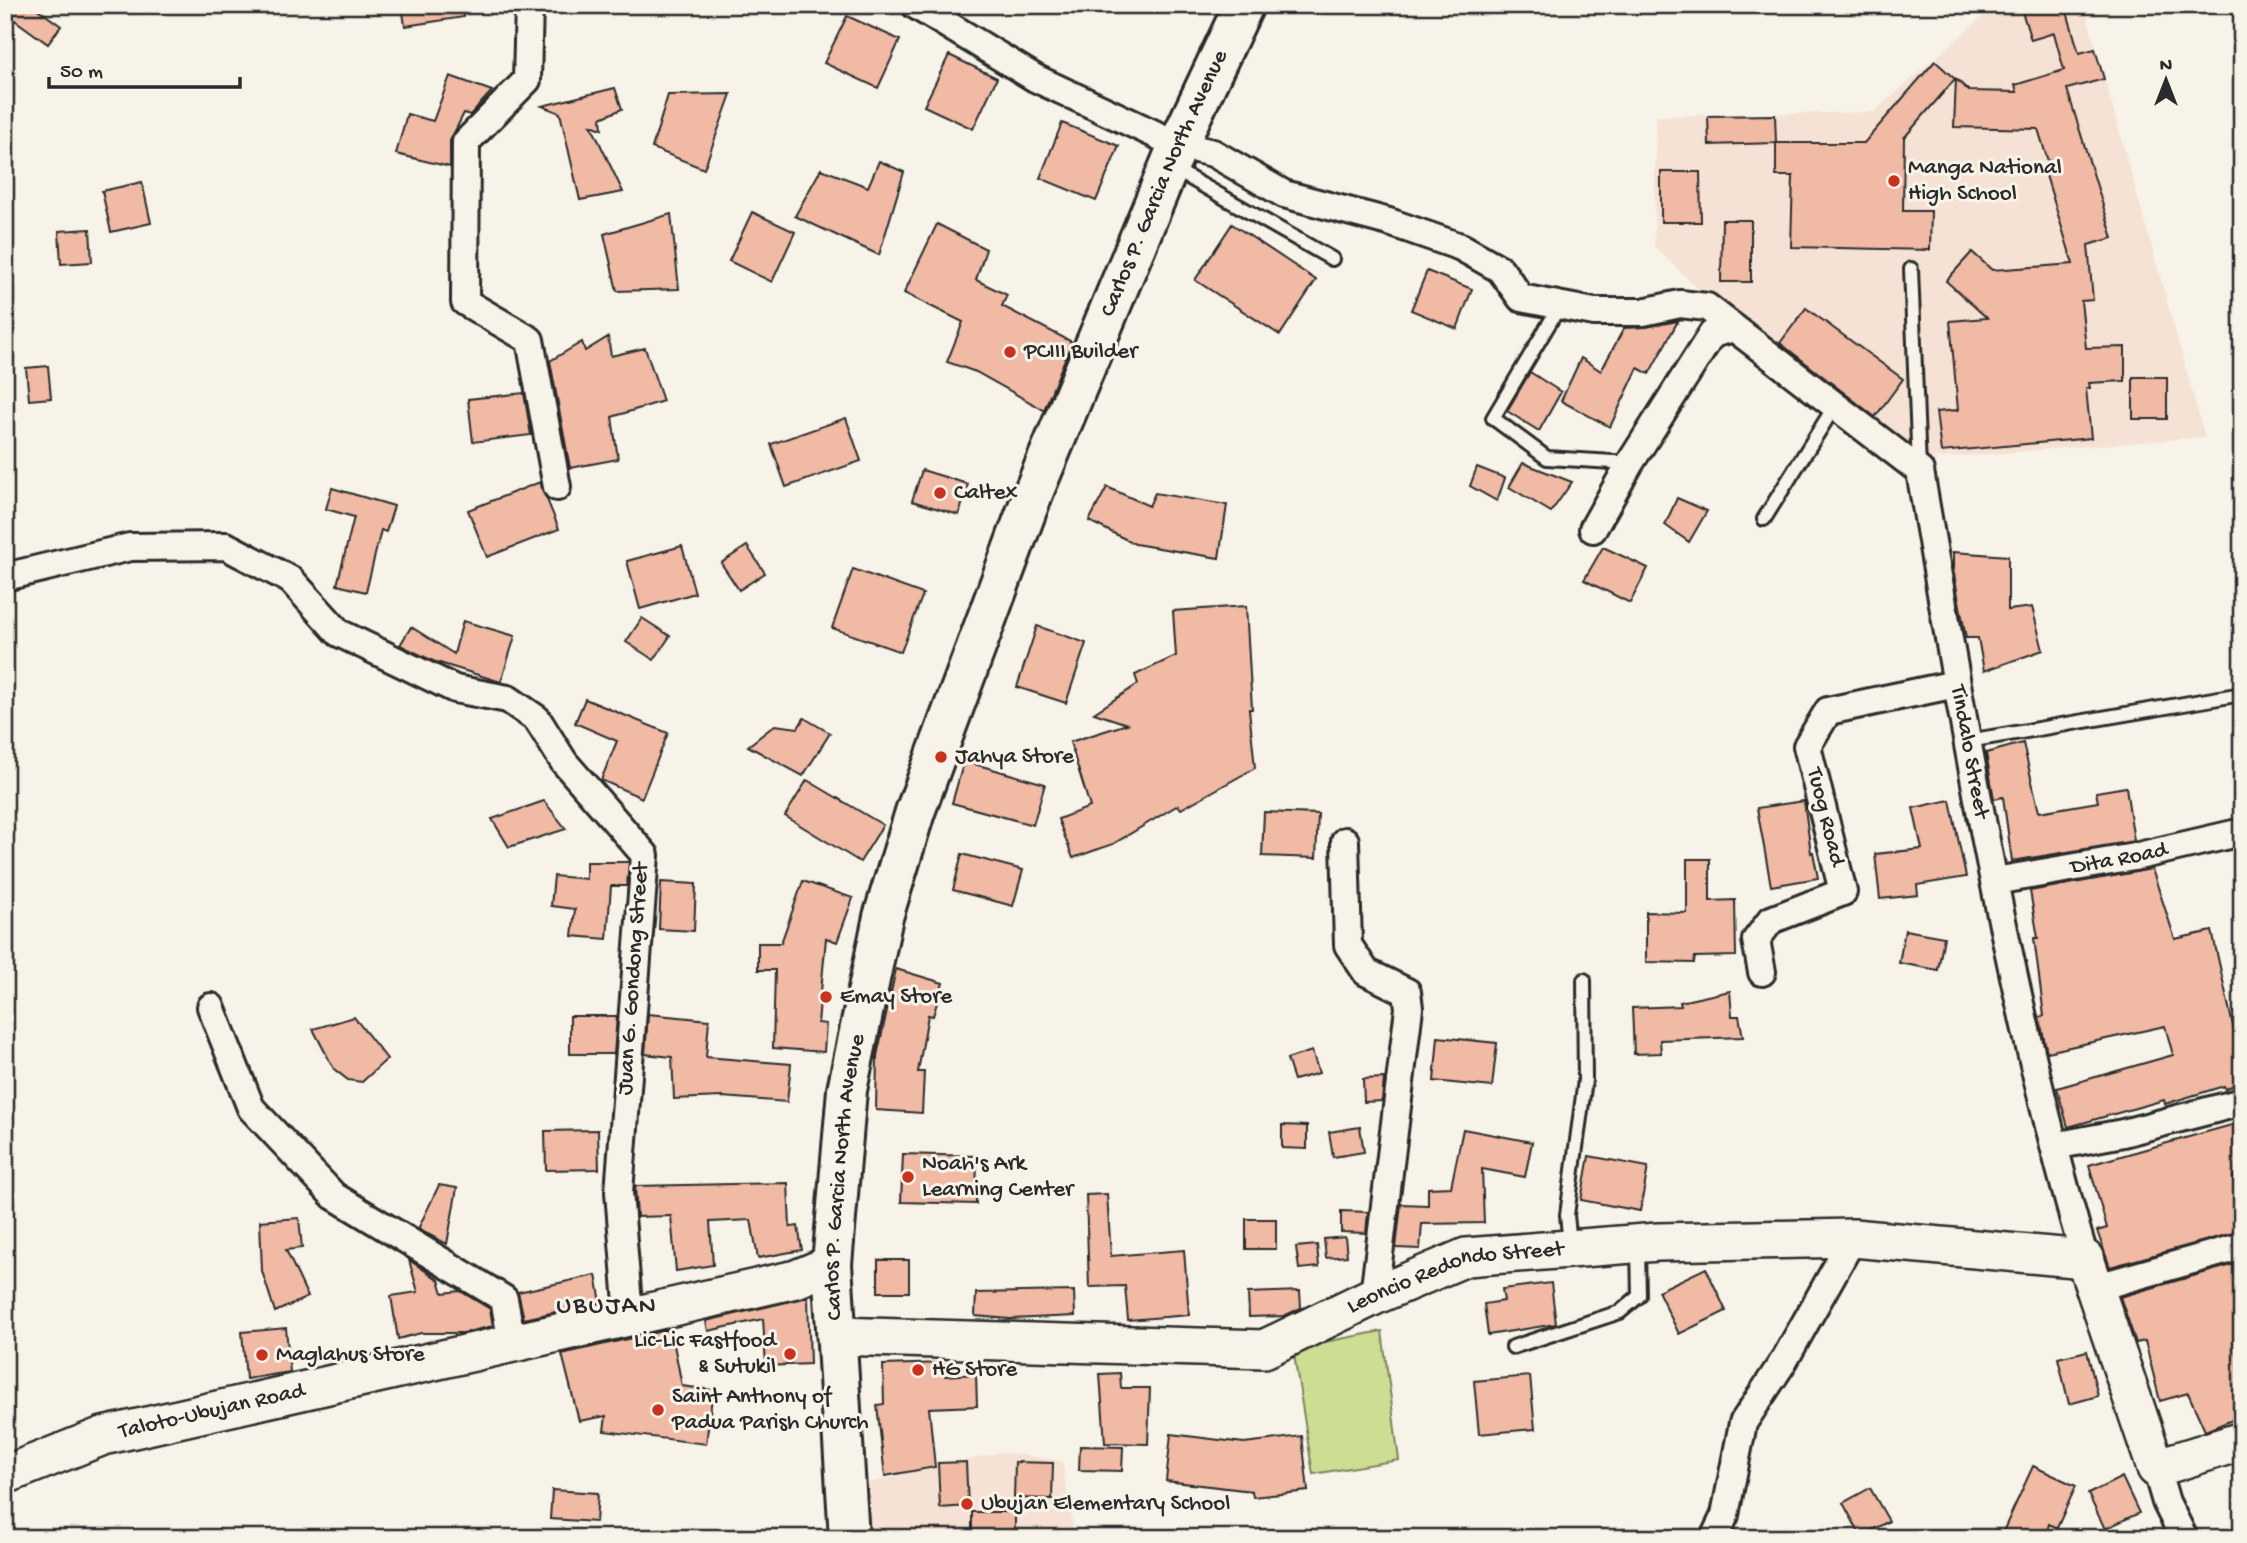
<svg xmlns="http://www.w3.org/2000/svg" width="2247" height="1543" font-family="'Gochi Hand',sans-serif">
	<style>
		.built { fill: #f5e2d4 }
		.green { fill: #cddd91; stroke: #7c845e; stroke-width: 2 }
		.building { fill: #f0baa5; stroke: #2b2b2b; stroke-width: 2 }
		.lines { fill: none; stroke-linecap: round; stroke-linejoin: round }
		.lane-casing { stroke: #2b2b2b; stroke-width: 18 }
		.street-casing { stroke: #2b2b2b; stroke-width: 32 }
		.secondary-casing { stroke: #2b2b2b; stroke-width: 42 }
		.primary-casing { stroke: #2b2b2b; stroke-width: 44 }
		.lane { stroke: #f7f3e8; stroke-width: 12 }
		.street { stroke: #f7f3e8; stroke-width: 26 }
		.secondary { stroke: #f7f3e8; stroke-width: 37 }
		.primary { stroke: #f7f3e8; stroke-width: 38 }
		.poi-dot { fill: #c8321e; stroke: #f7f3e8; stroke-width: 2.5 }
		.labels { text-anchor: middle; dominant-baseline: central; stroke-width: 6; stroke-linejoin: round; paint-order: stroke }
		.poi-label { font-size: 23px; fill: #2b2b2b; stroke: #f7f3e8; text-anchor: start }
		.street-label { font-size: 23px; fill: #2b2b2b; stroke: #f7f3e8 }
		.quarter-label { font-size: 26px; letter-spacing: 2px; fill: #2b2b2b; stroke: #f7f3e8 }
	</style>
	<rect width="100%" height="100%" fill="#f7f3e8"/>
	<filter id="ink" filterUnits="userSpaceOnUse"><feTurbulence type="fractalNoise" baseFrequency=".0143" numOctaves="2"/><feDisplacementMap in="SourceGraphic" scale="14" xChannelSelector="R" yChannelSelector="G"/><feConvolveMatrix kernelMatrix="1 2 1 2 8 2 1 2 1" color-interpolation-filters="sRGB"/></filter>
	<g filter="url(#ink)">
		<g class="built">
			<path d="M 1996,5 L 2084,5 L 2205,437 L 1915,460 L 1713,304 L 1654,246 L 1656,116 L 1874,112 Z"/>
			<path d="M 1001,1452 L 1062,1461 L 1075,1538 L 870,1538 L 864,1484 Z"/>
		</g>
		<path class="green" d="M 1382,1331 L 1399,1460 L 1313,1474 L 1293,1348 Z"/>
		<g class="building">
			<path d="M 5,5 L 32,5 L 61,26 L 48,44 L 5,13 Z"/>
			<path d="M 402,5 L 463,5 L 464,17 L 405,26 Z"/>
			<path d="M 2020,5 L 2065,5 L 2079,53 L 2095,49 L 2104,79 L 2067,89 L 2113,238 L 2088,245 L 2093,300 L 2081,301 L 2086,348 L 2125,347 L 2125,381 L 2089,383 L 2090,388 L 2086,388 L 2091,438 L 1941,452 L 1936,412 L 1958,410 L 1950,321 L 1987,318 L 1946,281 L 1972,252 L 1992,270 L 2073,264 L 2045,172 L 2051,171 L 2038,129 L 1954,127 L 1956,79 L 1969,91 L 2017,92 L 2015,85 L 2064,70 L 2054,33 L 2031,40 Z"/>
			<path d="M 847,16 L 900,40 L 878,88 L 824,63 Z"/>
			<path d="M 949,55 L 997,78 L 973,129 L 924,106 Z"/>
			<path d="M 1935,61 L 1955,79 L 1904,138 L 1903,211 L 1931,211 L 1930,250 L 1791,247 L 1793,176 L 1776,176 L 1776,143 L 1864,143 Z"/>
			<path d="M 450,76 L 492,91 L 470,115 L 464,113 L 450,141 L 450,167 L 396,154 L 407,114 L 433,121 Z"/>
			<path d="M 615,88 L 622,109 L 601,118 L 602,129 L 591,125 L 623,192 L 580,200 L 560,113 L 542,106 Z"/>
			<path d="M 731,94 L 704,169 L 652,148 L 668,95 Z"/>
			<path d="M 1775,115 L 1776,143 L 1709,145 L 1708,116 Z"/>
			<path d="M 1062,123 L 1119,146 L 1096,201 L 1040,178 Z"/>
			<path d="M 879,161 L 904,172 L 879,255 L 795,216 L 821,169 L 868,187 Z"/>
			<path d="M 1661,172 L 1700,172 L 1701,222 L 1661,222 Z"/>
			<path d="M 142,182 L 151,223 L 111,232 L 102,191 Z"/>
			<path d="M 752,212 L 795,232 L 772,282 L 729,261 Z"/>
			<path d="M 671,214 L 679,289 L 617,291 L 604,234 Z"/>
			<path d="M 1722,220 L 1751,220 L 1751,282 L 1721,282 Z"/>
			<path d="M 937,224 L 986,249 L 976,280 L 1007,295 L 1002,306 L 1072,342 L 1044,410 L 976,372 L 947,362 L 963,322 L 904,293 Z"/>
			<path d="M 1232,224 L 1316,280 L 1280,335 L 1195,280 Z"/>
			<path d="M 90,229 L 92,262 L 61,264 L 59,231 Z"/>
			<path d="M 1427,271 L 1472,289 L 1457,329 L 1411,310 Z"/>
			<path d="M 1806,308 L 1903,379 L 1875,417 L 1780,343 Z"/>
			<path d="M 1678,321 L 1649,374 L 1638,368 L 1610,427 L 1561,401 L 1581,358 L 1601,371 L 1624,328 L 1646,327 Z"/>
			<path d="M 608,337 L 611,356 L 645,348 L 663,401 L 612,417 L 618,459 L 570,468 L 550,361 L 582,342 L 585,351 Z"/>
			<path d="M 48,366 L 51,398 L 29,400 L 26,368 Z"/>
			<path d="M 1530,372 L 1561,392 L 1539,431 L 1507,411 Z"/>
			<rect x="2133" y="377" width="34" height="42"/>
			<path d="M 524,393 L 531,435 L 473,442 L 468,399 Z"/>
			<path d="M 846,418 L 861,461 L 786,487 L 771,444 Z"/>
			<path d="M 1523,463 L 1572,482 L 1551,512 L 1509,487 Z"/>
			<path d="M 1477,467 L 1505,478 L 1497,501 L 1470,486 Z"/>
			<path d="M 922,470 L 968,484 L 959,515 L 912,501 Z"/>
			<path d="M 540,482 L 559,529 L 487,557 L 468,510 Z"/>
			<path d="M 1107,487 L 1149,506 L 1155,493 L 1227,505 L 1219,558 L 1135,544 L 1089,521 Z"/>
			<path d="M 332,488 L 394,506 L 386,532 L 381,530 L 366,592 L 337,585 L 354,517 L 326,509 Z"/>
			<path d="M 1677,498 L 1707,511 L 1689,542 L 1665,525 Z"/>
			<path d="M 682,546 L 695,593 L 640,609 L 627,561 Z"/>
			<path d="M 747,546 L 765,573 L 739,590 L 721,563 Z"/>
			<path d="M 1603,547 L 1648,568 L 1630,603 L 1584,580 Z"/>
			<path d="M 1953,552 L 2008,556 L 2008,610 L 2032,607 L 2043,650 L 1984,671 L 1978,638 L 1966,638 L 1953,569 Z"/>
			<path d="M 853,569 L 923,594 L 901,652 L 832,628 Z"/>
			<path d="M 1246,606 L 1252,709 L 1249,709 L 1255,768 L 1181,809 L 1178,805 L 1113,844 L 1073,858 L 1058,819 L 1090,807 L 1070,742 L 1127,724 L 1094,713 L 1138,684 L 1135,675 L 1176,656 L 1173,611 Z"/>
			<path d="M 642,618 L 670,636 L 654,660 L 626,642 Z"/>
			<path d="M 463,621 L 515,636 L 501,682 L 433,661 L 400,645 L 411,627 L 454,654 Z"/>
			<path d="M 1037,626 L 1086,643 L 1066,703 L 1017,687 Z"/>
			<path d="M 585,699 L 668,733 L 642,798 L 601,780 L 617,741 L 575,723 Z"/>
			<path d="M 804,718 L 830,733 L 803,776 L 748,746 L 775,725 L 798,728 Z"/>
			<path d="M 2023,743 L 2039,812 L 2098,802 L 2096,792 L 2126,787 L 2134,841 L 2012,861 L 2003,797 L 1994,799 L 1986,753 Z"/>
			<path d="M 964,761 L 1045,784 L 1033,825 L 952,803 Z"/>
			<path d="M 807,780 L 883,825 L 860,862 L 785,816 Z"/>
			<path d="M 1950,800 L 1966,877 L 1917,885 L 1918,895 L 1880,899 L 1875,854 L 1922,849 L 1913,808 Z"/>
			<path d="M 544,801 L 566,829 L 509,847 L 492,819 Z"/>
			<path d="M 1804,801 L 1811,853 L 1813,852 L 1818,878 L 1771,886 L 1757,808 Z"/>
			<path d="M 1264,812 L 1318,814 L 1316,858 L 1262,856 Z"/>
			<path d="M 962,854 L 1023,870 L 1013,906 L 953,890 Z"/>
			<path d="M 1687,859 L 1710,859 L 1710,901 L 1735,900 L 1736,956 L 1695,957 L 1694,963 L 1646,962 L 1646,912 L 1687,913 Z"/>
			<path d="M 586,862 L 629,862 L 627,886 L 611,886 L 607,939 L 572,936 L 575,909 L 551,906 L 554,876 L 586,879 Z"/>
			<path d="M 2152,869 L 2175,939 L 2212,931 L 2237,1044 L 2242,1042 L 2242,1081 L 2225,1089 L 2224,1086 L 2165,1104 L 2164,1100 L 2068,1127 L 2057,1088 L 2173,1055 L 2165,1026 L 2047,1052 L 2039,1017 L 2044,1016 L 2034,938 L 2038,938 L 2030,891 Z"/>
			<path d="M 803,881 L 853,898 L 837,942 L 826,938 L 818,1023 L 826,1024 L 824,1052 L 773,1048 L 775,970 L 758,970 L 758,943 L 781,943 Z"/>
			<path d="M 661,882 L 696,884 L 694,931 L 659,929 Z"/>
			<path d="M 1905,930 L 1944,937 L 1938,970 L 1899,963 Z"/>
			<path d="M 896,969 L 943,983 L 933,1016 L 928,1015 L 918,1072 L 924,1072 L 922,1113 L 876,1110 L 877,1056 Z"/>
			<path d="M 1730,991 L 1732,1016 L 1739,1016 L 1743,1037 L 1660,1040 L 1661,1053 L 1634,1054 L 1632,1008 L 1681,1006 L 1680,1002 Z"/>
			<path d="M 648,1014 L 709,1020 L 706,1057 L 791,1064 L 787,1102 L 722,1097 L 674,1099 L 672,1057 L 645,1054 Z"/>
			<path d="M 570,1016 L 617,1016 L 614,1054 L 570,1054 Z"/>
			<path d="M 354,1017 L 387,1059 L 362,1082 L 348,1080 L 334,1069 L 313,1029 Z"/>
			<path d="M 1438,1037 L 1497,1043 L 1492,1087 L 1434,1081 Z"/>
			<path d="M 1312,1051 L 1319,1073 L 1294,1080 L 1287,1059 Z"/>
			<path d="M 1384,1078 L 1382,1101 L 1364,1102 L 1363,1079 Z"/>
			<path d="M 2242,1122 L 2242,1173 L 2233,1176 L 2242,1210 L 2242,1231 L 2110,1267 L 2097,1231 L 2107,1228 L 2089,1165 Z"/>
			<path d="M 1282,1125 L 1307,1126 L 1307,1149 L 1282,1148 Z"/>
			<path d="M 1360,1127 L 1364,1152 L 1333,1157 L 1329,1132 Z"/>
			<path d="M 1463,1129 L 1532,1142 L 1525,1177 L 1482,1169 L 1484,1223 L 1422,1224 L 1420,1249 L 1396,1248 L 1401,1204 L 1428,1205 L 1428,1188 L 1451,1187 Z"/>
			<path d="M 598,1130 L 599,1169 L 546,1170 L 545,1131 Z"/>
			<path d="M 903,1154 L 977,1156 L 976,1204 L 901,1202 Z"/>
			<path d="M 1589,1156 L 1648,1167 L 1640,1211 L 1581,1200 Z"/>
			<path d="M 788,1183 L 790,1227 L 798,1226 L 802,1250 L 758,1258 L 751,1220 L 710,1222 L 713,1265 L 676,1271 L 671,1216 L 637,1217 L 635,1186 Z"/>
			<path d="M 439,1185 L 457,1188 L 447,1244 L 418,1229 Z"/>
			<path d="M 1107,1194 L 1111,1256 L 1184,1250 L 1189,1315 L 1128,1320 L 1125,1286 L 1089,1287 L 1086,1195 Z"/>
			<path d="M 1341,1211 L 1368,1212 L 1366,1233 L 1341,1232 Z"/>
			<path d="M 299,1218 L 302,1248 L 286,1250 L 308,1297 L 275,1312 L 262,1271 L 260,1221 Z"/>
			<rect x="1246" y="1219" width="30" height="30"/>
			<path d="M 1345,1237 L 1347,1256 L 1326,1258 L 1324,1239 Z"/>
			<path d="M 1317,1245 L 1319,1267 L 1299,1269 L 1296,1247 Z"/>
			<path d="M 409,1260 L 439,1280 L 443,1293 L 460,1291 L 490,1309 L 493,1326 L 463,1333 L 421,1333 L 398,1339 L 391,1296 L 418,1292 Z"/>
			<rect x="878" y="1260" width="31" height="32"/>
			<path d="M 2242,1262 L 2242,1416 L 2205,1431 L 2188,1393 L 2160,1401 L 2145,1341 L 2136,1343 L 2120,1297 Z"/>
			<path d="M 1706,1268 L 1726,1311 L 1679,1334 L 1658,1291 Z"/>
			<path d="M 596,1275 L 601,1302 L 524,1319 L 518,1292 Z"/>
			<path d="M 1551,1283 L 1556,1324 L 1488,1335 L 1484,1304 L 1504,1301 L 1502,1289 Z"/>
			<path d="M 1074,1291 L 1075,1316 L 1010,1319 L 975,1316 L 976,1293 Z"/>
			<path d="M 1300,1291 L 1301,1308 L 1284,1316 L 1249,1317 L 1248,1293 Z"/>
			<path d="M 808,1297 L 810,1364 L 766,1366 L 763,1319 L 708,1331 L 706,1321 Z"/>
			<path d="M 286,1328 L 290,1372 L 246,1379 L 242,1332 Z"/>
			<path d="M 671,1329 L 682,1386 L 713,1390 L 706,1444 L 604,1431 L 606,1416 L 579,1421 L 562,1354 Z"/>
			<path d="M 2087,1351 L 2098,1396 L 2069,1404 L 2058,1358 Z"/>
			<path d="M 944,1363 L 945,1376 L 976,1374 L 977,1406 L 929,1408 L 935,1467 L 885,1476 L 877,1405 L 884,1404 L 883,1365 Z"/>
			<path d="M 1120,1373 L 1121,1388 L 1150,1388 L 1148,1444 L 1105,1443 L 1100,1374 Z"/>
			<path d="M 1530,1376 L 1535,1429 L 1479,1434 L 1474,1381 Z"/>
			<path d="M 1171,1434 L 1244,1443 L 1302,1436 L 1308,1491 L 1253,1497 L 1252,1491 L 1166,1481 Z"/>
			<path d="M 1080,1446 L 1123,1447 L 1122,1471 L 1079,1470 Z"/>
			<path d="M 966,1462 L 968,1506 L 940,1508 L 938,1463 Z"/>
			<path d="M 1015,1462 L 1053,1463 L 1052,1499 L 1014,1498 Z"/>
			<path d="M 2033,1466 L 2076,1486 L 2057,1528 L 2049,1524 L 2045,1538 L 2000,1538 Z"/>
			<path d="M 2122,1477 L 2139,1513 L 2105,1529 L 2088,1494 Z"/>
			<path d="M 1870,1488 L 1889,1521 L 1861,1536 L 1843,1503 Z"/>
			<path d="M 552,1490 L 598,1493 L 596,1522 L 550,1519 Z"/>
			<rect x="972" y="1512" width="43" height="26"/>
		</g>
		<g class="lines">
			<defs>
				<g id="lane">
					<path d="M 1172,168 L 1332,259"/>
					<path d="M 1911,269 L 1919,468"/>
					<path d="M 1559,307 L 1493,418 L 1547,458 L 1630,463"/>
					<path d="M 1764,519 L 1836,404"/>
					<path d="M 1968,741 L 2242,694"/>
					<path d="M 1570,1244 L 1567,1215 L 1585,1080 L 1584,980"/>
					<path d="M 1513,1347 L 1620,1312 L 1639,1296 L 1638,1248"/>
				</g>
				<g id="street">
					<path d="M 529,5 L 527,80 L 466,142 L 465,302 L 530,340 L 557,487"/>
					<path id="s1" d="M 915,5 L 1035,78 L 1178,145 L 1213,153 L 1284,194 L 1389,222 L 1461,247 L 1500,269 L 1521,298 L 1594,312 L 1643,312 L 1680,304 L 1707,307 L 1920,471 C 1965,735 2010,1002 2085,1259"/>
					<path d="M 1593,529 L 1630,463 L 1712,334 L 1734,328"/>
					<path d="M 5,577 L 130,547 L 226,546 L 291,580 L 339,633 L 455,689 L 508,699 L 537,719 L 564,762 L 645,855 L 619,1192 L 629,1316"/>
					<path d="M 1345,841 L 1348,945 L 1366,972 L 1407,992 L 1409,1008 L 1374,1296"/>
					<path id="s2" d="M 1995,881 L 2134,857 L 2242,832"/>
					<path d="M 1762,972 L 1756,940 L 1771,920 L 1843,892 L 1807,746 L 1828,711 L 1956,684"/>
					<path d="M 211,1007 L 251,1108 L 334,1196 L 504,1299 L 512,1343"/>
					<path d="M 2054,1146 L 2123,1133 L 2242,1102"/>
					<path d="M 2094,1288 L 2242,1246"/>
					<path d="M 2156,1468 L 2166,1502 L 2184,1538"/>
					<path d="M 1714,1538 L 1725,1515 L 1743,1423 L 1785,1359 L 1853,1238"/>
				</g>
				<g id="secondary">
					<path id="s3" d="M 836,1336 L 1264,1349 L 1374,1296 L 1466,1257 L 1658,1242 L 1853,1238 L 2085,1259 L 2156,1468 L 2242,1441"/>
					<path id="s4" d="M 5,1475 L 103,1436 L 796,1279 L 832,1264"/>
				</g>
				<g id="primary">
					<path id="s5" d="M 849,1538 L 832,1264 L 847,1090 L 883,917 L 915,812 L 1034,491 L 1178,145 L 1244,5"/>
				</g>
			</defs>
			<use href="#lane" class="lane-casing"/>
			<use href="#street" class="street-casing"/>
			<use href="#secondary" class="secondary-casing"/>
			<use href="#primary" class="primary-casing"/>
			<use href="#lane" class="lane"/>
			<use href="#street" class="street"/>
			<use href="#secondary" class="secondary"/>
			<use href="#primary" class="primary"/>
		</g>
	</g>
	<g class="poi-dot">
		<circle cx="1894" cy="181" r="7"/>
		<circle cx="1010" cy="352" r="7"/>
		<circle cx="940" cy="493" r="7"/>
		<circle cx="941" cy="757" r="7"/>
		<circle cx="826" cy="997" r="7"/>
		<circle cx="908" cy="1177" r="7"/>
		<circle cx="790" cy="1354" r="7"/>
		<circle cx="262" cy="1355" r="7"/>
		<circle cx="918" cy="1370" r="7"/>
		<circle cx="658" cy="1410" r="7"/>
		<circle cx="967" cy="1504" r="7"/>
	</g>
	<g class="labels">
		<g class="poi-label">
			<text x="1908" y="168">Manga National<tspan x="1908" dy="26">High School</tspan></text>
			<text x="1024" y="352">PCIII Builder</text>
			<text x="954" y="493">Caltex</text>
			<text x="955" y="757">Jahya Store</text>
			<text x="840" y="997">Emay Store</text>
			<text x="922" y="1164">Noah's Ark<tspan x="922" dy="26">Learning Center</tspan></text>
			<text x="776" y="1341" text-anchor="end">Lic-Lic Fastfood<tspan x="776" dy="26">&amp; Sutukil</tspan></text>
			<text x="276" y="1355">Maglahus Store</text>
			<text x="932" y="1370">HG Store</text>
			<text x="672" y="1397">Saint Anthony of<tspan x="672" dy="26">Padua Parish Church</tspan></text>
			<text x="981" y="1504">Ubujan Elementary School</text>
		</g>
		<g class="street-label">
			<text stroke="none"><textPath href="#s5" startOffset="1412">Carlos P. Garcia North Avenue</textPath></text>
			<text stroke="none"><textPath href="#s1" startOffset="1424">Tindalo Street</textPath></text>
			<text transform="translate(1825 817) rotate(76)">Tuog Road</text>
			<text stroke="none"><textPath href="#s2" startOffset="126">Dita Road</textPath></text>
			<text transform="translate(634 979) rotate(-86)">Juan G. Gondong Street</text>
			<text stroke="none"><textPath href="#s5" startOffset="362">Carlos P. Garcia North Avenue</textPath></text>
			<text stroke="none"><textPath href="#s3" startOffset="635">Leoncio Redondo Street</textPath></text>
			<text stroke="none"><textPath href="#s4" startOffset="217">Taloto-Ubujan Road</textPath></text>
		</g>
		<g class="quarter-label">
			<text x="607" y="1307">UBUJAN</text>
		</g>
	</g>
	<rect width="2247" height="1543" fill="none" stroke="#f7f3e8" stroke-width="28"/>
	<rect x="14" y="14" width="2219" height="1515" fill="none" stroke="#2b2b2b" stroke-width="2.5" filter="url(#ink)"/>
	<g transform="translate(2166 80)" stroke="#f7f3e8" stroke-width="5" paint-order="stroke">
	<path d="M0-5L12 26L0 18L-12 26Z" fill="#2b2b2b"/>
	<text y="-10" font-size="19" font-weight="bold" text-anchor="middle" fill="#2b2b2b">N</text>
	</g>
	<path d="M49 77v10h191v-10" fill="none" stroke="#2b2b2b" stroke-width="3.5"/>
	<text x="60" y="77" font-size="21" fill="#2b2b2b" stroke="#f7f3e8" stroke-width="5" paint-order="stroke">50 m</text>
</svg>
